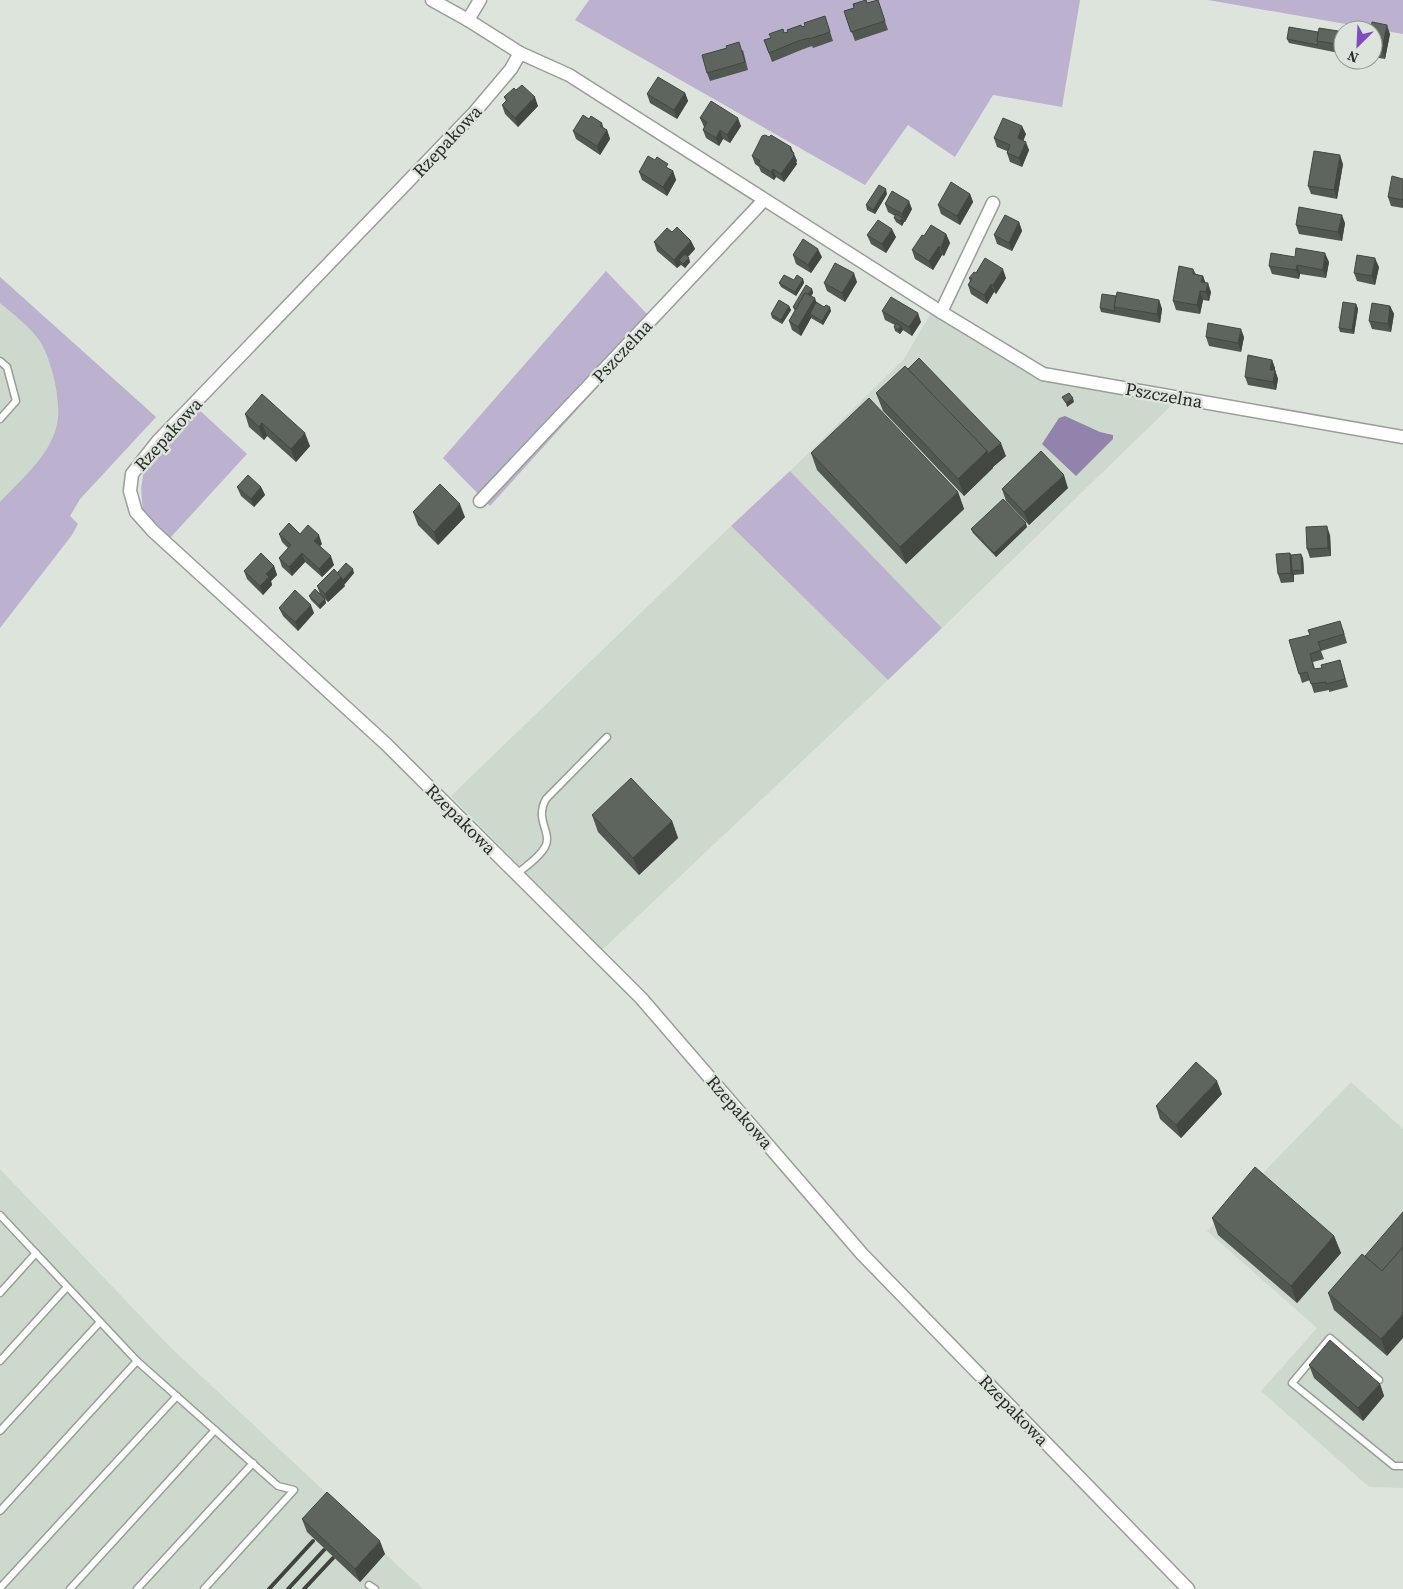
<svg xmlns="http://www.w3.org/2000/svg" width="1403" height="1589" font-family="'Source Serif 4',serif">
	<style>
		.built { fill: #cdd9cc }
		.green { fill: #bcb2cf }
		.water { fill: #9183ab }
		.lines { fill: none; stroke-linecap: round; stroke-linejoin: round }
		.service-casing { stroke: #979f97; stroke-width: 9 }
		.minor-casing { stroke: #979f97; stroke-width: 15 }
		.service { stroke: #fff; stroke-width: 6 }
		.minor { stroke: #fff; stroke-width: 12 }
		.rail { stroke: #3f433e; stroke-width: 4 }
		.wall { fill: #515751 }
		.shaded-wall { fill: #424742 }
		.building { fill: #5e655e; stroke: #424742 }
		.labels { text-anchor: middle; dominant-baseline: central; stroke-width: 5; stroke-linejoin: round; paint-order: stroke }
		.street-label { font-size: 18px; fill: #282b27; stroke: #dce4dc }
	</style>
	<rect width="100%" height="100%" fill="#dce4dc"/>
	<g class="built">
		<path d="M 0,277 L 156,417 L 80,499 L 70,516 L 78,524 L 0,627 Z"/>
		<path d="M 931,313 L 1038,378 L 1174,403 L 942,628 L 790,471 L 904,359 Z"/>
		<path d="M 731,526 L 888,680 L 602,950 L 451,796 Z"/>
		<path d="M 1351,1082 L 1403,1129 L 1403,1488 L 1369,1487 L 1261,1391 L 1317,1328 L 1207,1231 Z"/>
		<path d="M 0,1169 L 171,1348 L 321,1488 L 359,1524 L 368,1538 L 423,1589 L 0,1589 Z"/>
	</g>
	<g class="green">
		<path d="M 589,0 L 1080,0 L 1062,107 L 993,95 L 955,157 L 908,125 L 865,185 L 575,20 Z"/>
		<path d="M 1208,0 L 1403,0 L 1403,34 Z"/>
		<path d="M 606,271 L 646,313 L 662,316 L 490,506 L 443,458 Z"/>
		<path d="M 0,277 L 156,417 L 80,499 L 70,516 L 78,524 L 72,535 L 0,628 L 0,502 C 16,485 36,467 48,447 C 53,438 57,428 58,418 C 60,397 51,357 39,340 C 29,326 13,314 0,303 Z"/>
		<path d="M 196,407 L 247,454 L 170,538 L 143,513 L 141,488 L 144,470 Z"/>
		<path d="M 790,471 L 942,628 L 888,680 L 731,526 Z"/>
	</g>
	<path class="water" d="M 1065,416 L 1100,432 L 1113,435 L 1113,439 L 1076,476 L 1042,444 L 1059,418 Z"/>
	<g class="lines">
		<defs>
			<g id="service">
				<path d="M 0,361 L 7,367 L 16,401 L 0,419"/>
				<path d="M 517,874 C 526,866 539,858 545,847 C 553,833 534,820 546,799 L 607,737"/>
				<path d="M 0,1215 L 137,1361 L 278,1486 L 294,1490 L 204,1589"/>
				<path d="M 0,1293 L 36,1253"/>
				<path d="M 0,1361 L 67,1287"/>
				<path d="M 1379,1380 L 1330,1338 L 1292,1383 L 1394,1466 L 1403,1466"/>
				<path d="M 0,1431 L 100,1322"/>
				<path d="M 0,1511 L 137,1361"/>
				<path d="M 369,1585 L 375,1589"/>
				<path d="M 0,1588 L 177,1396"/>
				<path d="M 70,1589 L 215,1430"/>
				<path d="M 137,1589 L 253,1463"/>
			</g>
			<g id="minor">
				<path d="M 432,0 L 468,20 L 520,53 L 569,75 L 941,312 L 1043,374 L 1403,437"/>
				<path d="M 468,20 L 480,0"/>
				<path d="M 520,53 L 511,69 L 473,114 L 158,441 L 132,474 L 130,491 L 136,512 L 153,531 L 386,744 L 641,998 L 862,1254 L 1188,1589"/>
				<path d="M 941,312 L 993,203"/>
				<path d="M 480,501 L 764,200"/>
			</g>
		</defs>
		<use href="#service" class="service-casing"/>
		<use href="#minor" class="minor-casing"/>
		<use href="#service" class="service"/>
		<use href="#minor" class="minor"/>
		<g class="rail">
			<path d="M 269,1589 L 313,1541"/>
			<path d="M 288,1589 L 324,1550"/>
			<path d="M 304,1589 L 333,1558"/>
		</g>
	</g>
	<g class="wall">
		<path d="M 878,0 L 888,30 L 855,41 L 844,11 Z"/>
		<path d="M 825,16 L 833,41 L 813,48 L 812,46 L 801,50 L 772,62 L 764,40 L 802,27 Z"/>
		<path d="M 1373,30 L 1390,34 L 1385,59 L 1373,57 Z"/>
		<path d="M 1338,31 L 1341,40 L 1339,53 L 1289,43 L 1287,39 L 1318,32 Z"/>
		<path d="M 743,50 L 748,70 L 710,81 L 707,73 Z"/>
		<path d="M 516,90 L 538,106 L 518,127 L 505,114 L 502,105 L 506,101 L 504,97 Z"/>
		<path d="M 685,93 L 688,101 L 677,119 L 650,103 L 647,94 Z"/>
		<path d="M 700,118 L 741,126 L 730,143 L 723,139 L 719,146 L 706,138 L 703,130 L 704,127 Z"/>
		<path d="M 589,119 L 602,123 L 604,129 L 607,130 L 610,139 L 600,155 L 576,139 L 573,131 Z"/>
		<path d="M 1026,134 L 1023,140 L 1029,150 L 1022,167 L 1010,162 L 1007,153 L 1007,151 L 997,147 L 994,138 Z"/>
		<path d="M 793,152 L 797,161 L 796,162 L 797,164 L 784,182 L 776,177 L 774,180 L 761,172 L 759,167 L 755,164 L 752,156 Z"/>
		<path d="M 1343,164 L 1337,199 L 1311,194 L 1308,186 Z"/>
		<path d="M 670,169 L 673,171 L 676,180 L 667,196 L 642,180 L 639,172 Z"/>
		<path d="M 1403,179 L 1403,208 L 1391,206 L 1388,197 Z"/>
		<path d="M 887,194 L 875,214 L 867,210 L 866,205 Z"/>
		<path d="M 970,194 L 973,202 L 960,225 L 941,214 L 938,205 Z"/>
		<path d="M 885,204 L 912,209 L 905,222 L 904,222 L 902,226 L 896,222 L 894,218 L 895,216 L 888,212 Z"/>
		<path d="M 1019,222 L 1022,231 L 1012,251 L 997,244 L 994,235 Z"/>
		<path d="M 1345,223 L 1342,241 L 1299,234 L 1296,225 Z"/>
		<path d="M 672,232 L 691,241 L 695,249 L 688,257 L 690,262 L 685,268 L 681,265 L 677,268 L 657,251 L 654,242 Z"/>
		<path d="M 946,234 L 950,243 L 944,256 L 942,255 L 933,270 L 915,259 L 912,250 L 924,236 Z"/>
		<path d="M 867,235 L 896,237 L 886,253 L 871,244 Z"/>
		<path d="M 793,255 L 822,257 L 811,273 L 796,264 Z"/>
		<path d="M 1295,257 L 1329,262 L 1326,278 L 1300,274 L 1299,279 L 1272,274 L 1269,266 Z"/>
		<path d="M 1379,267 L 1375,285 L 1357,281 L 1354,273 Z"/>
		<path d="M 1193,269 L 1196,274 L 1203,276 L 1205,283 L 1211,292 L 1209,301 L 1203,300 L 1200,314 L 1176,310 L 1173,301 Z"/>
		<path d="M 976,273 L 1006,278 L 996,294 L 994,292 L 987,304 L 971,294 L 968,285 L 970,281 L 969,278 Z"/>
		<path d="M 803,279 L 804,283 L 796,296 L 781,287 L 779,283 Z"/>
		<path d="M 857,282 L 845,302 L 827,291 L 824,283 Z"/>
		<path d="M 812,289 L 813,293 L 811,296 L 816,302 L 831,311 L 823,325 L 811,318 L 801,336 L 792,330 L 789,321 L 795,311 L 793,307 Z"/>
		<path d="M 1116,296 L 1159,300 L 1162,309 L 1160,323 L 1101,312 L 1100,308 Z"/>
		<path d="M 1356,304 L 1358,309 L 1354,334 L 1340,332 L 1339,328 Z"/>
		<path d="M 789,306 L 791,310 L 782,324 L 772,318 L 771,314 Z"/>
		<path d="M 1390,306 L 1394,314 L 1391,332 L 1372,329 L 1369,321 Z"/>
		<path d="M 882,311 L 921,322 L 912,336 L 903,330 L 900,334 L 895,331 L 894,327 L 895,325 L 885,320 Z"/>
		<path d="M 1206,337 L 1244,337 L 1241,352 L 1209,346 Z"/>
		<path d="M 1272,360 L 1275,368 L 1275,370 L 1278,379 L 1276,390 L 1248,385 L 1245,377 Z"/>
		<path d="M 876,393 L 1006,456 L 993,467 L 993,468 L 964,496 L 883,411 Z"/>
		<path d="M 245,414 L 310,446 L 296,462 L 267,436 L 264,440 L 249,427 Z"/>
		<path d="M 811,453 L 958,492 L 964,509 L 906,564 L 817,470 Z"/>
		<path d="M 237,487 L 261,487 L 265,495 L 254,507 L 241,496 Z"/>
		<path d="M 1068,488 L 1029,525 L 1006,501 L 1002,489 Z"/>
		<path d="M 413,512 L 465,517 L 438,545 L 418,525 Z"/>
		<path d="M 1027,527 L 996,557 L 973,533 L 971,529 Z"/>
		<path d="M 279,534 L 322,544 L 320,546 L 334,565 L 322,577 L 305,562 L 292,576 L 282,567 L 279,558 L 288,548 L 282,542 Z"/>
		<path d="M 1330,535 L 1331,556 L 1310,558 L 1307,549 Z"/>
		<path d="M 1290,553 L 1291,557 L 1303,558 L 1304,574 L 1294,575 L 1294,582 L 1281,583 L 1278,574 Z"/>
		<path d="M 274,566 L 277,575 L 271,581 L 272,585 L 263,595 L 247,579 L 244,571 Z"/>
		<path d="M 337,573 L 354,573 L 344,585 L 345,586 L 328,602 L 325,599 L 326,603 L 320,609 L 311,600 L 309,596 L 320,594 L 317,586 Z"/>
		<path d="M 279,608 L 314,613 L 298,631 L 283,616 Z"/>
		<path d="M 1343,629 L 1347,643 L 1321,651 L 1324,659 L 1313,662 L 1315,669 L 1322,668 L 1340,660 L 1348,687 L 1329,692 L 1329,690 L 1314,693 L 1310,680 L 1302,683 L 1289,640 Z"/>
		<path d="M 592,815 L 672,821 L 678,838 L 639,875 L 598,832 Z"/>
		<path d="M 1222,1094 L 1181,1138 L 1160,1119 L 1156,1106 Z"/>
		<path d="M 1212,1218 L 1334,1236 L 1341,1253 L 1297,1303 L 1218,1235 Z"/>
		<path d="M 1365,1256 L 1387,1356 L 1334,1310 L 1328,1293 Z"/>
		<path d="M 1309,1365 L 1380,1384 L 1384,1396 L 1363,1421 L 1314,1378 Z"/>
		<path d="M 302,1519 L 385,1554 L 360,1582 L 307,1532 Z"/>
	</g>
	<g class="shaded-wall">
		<path d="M 1387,25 L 1390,34 L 1385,59 L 1382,50 Z"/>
		<path d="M 1338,31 L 1341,40 L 1339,53 L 1336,44 Z"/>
		<path d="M 685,93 L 688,101 L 677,119 L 674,110 Z"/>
		<path d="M 535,97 L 538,106 L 518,127 L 515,118 Z"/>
		<path d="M 738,118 L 741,126 L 730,143 L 727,135 Z"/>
		<path d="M 1022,126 L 1026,134 L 1021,147 L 1018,138 Z"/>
		<path d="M 607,130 L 610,139 L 600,155 L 597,146 Z"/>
		<path d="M 720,130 L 723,139 L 719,146 L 716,138 Z"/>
		<path d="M 1026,142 L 1029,150 L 1022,167 L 1019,158 Z"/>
		<path d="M 791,147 L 797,161 L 796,162 L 797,164 L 784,182 L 781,174 Z"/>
		<path d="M 1340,155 L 1343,164 L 1337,199 L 1334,190 Z"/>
		<path d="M 773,169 L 776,177 L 774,180 L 771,172 Z"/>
		<path d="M 673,171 L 676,180 L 667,196 L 663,187 Z"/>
		<path d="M 886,189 L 887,194 L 875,214 L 873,210 Z"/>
		<path d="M 970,194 L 973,202 L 960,225 L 957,216 Z"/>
		<path d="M 909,201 L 912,209 L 905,222 L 902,214 Z"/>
		<path d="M 1342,215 L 1345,223 L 1342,241 L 1338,232 Z"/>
		<path d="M 903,218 L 904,222 L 902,226 L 900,221 Z"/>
		<path d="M 1019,222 L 1022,231 L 1012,251 L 1009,243 Z"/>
		<path d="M 892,229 L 896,237 L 886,253 L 882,244 Z"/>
		<path d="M 946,234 L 950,243 L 944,256 L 941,248 Z"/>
		<path d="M 691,241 L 695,249 L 682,263 L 679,260 L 681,264 L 677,268 L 674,260 Z"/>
		<path d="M 939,246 L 942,255 L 933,270 L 929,261 Z"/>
		<path d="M 818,249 L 822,257 L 811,273 L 808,265 Z"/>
		<path d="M 1325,253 L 1329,262 L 1326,278 L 1323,270 Z"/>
		<path d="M 689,258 L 690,262 L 685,268 L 683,264 Z"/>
		<path d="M 1375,258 L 1379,267 L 1375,285 L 1372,276 Z"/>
		<path d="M 1297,265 L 1300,274 L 1299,279 L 1296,270 Z"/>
		<path d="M 1003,269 L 1006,278 L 996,294 L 993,285 Z"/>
		<path d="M 854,273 L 857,282 L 845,302 L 842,293 Z"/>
		<path d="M 1203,276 L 1206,284 L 1201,282 Z"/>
		<path d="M 803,279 L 804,283 L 796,296 L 795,292 Z"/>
		<path d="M 1208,283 L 1211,292 L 1209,301 L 1206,292 Z"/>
		<path d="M 991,284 L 994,292 L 987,304 L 984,295 Z"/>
		<path d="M 812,289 L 813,293 L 801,315 L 799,310 Z"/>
		<path d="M 1200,291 L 1203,300 L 1200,314 L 1197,305 Z"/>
		<path d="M 815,298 L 818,307 L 810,314 L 811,318 L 801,336 L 798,327 Z"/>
		<path d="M 1159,300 L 1162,309 L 1160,323 L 1157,314 Z"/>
		<path d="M 1356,304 L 1358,309 L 1354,334 L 1352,330 Z"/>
		<path d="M 789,306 L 791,310 L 782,324 L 781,320 Z"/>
		<path d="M 1390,306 L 1394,314 L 1391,332 L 1388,324 Z"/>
		<path d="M 830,307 L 831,311 L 823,325 L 822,321 Z"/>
		<path d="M 918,313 L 921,322 L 912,336 L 909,327 Z"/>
		<path d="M 901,326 L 903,330 L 900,334 L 898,330 Z"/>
		<path d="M 1241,329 L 1244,337 L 1241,352 L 1238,343 Z"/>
		<path d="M 1272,360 L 1275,368 L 1273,378 L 1270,370 Z"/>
		<path d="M 1275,370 L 1278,379 L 1276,390 L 1273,382 Z"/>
		<path d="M 1073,398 L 1074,402 L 1067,407 L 1066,403 Z"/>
		<path d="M 262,423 L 267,436 L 264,440 L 259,427 Z"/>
		<path d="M 305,433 L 310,446 L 296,462 L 291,449 Z"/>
		<path d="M 1001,443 L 1006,456 L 993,467 L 993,468 L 964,496 L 958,479 L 987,451 Z"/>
		<path d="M 1064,475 L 1068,488 L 1029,525 L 1024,512 Z"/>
		<path d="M 261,487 L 265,495 L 254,507 L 251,499 Z"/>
		<path d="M 958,492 L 964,509 L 906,564 L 900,547 Z"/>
		<path d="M 460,504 L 465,517 L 438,545 L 434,532 Z"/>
		<path d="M 1026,523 L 1027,527 L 996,557 L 994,553 Z"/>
		<path d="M 1327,526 L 1330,535 L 1331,556 L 1328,548 Z"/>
		<path d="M 319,535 L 322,544 L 317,549 L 314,541 Z"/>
		<path d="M 302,553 L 305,562 L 292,576 L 289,567 Z"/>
		<path d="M 1290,553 L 1293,561 L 1292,571 L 1294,574 L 1294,582 L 1291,573 Z"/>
		<path d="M 1301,554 L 1303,558 L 1304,574 L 1302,570 Z"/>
		<path d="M 331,556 L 334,565 L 322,577 L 319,569 Z"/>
		<path d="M 274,566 L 277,575 L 271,581 L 272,585 L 263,595 L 260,586 L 266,574 Z"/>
		<path d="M 353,569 L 354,573 L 344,585 L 345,586 L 328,602 L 325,594 L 341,577 Z"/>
		<path d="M 325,599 L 326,603 L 320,609 L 319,605 Z"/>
		<path d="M 311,605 L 314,613 L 298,631 L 295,622 Z"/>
		<path d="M 672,821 L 678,838 L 639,875 L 633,858 Z"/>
		<path d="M 1217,1081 L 1222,1094 L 1181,1138 L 1176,1125 Z"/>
		<path d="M 1334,1236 L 1341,1253 L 1297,1303 L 1291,1286 Z"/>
		<path d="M 1403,1314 L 1403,1338 L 1387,1356 L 1381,1339 Z"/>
		<path d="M 1380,1384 L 1384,1396 L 1363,1421 L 1358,1408 Z"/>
		<path d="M 380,1541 L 385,1554 L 360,1582 L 355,1569 Z"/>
	</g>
	<g class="building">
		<path d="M 866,0 L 867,3 L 878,0 L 885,21 L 851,32 L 844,11 L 854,8 L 853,4 Z"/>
		<path d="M 825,16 L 830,32 L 809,39 L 809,38 L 798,41 L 769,53 L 764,40 L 771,38 L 769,34 L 783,29 L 784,33 L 788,32 L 787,30 L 801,25 L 802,27 L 805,26 L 804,23 Z"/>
		<path d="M 1372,22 L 1387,25 L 1382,50 L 1373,49 L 1373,30 L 1371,30 Z"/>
		<path d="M 1289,27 L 1318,32 L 1317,41 L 1318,45 L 1287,39 Z"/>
		<path d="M 1319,28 L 1338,31 L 1336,44 L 1317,41 Z"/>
		<path d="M 739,42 L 745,62 L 707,73 L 702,55 L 727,48 L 726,46 Z"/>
		<path d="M 658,77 L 685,93 L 674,110 L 647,94 Z"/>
		<path d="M 522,85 L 535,97 L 515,118 L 502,105 L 507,100 L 504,97 L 514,88 L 516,90 Z"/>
		<path d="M 711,101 L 738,118 L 727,135 L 720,130 L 716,138 L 703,130 L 707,122 L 700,118 Z"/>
		<path d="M 583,115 L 589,119 L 591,116 L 602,123 L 600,126 L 607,130 L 597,146 L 573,131 Z"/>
		<path d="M 1003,118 L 1022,126 L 1018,138 L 1026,142 L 1019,158 L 1007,153 L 1010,145 L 994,138 Z"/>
		<path d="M 765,135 L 769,137 L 771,135 L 791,147 L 790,150 L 794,153 L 793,155 L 794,156 L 781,174 L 773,169 L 771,172 L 758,164 L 760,161 L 752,156 L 762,136 Z"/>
		<path d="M 1314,151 L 1340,155 L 1334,190 L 1308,186 Z"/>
		<path d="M 648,156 L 655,160 L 657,157 L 668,164 L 666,167 L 673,171 L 663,187 L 639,172 Z"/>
		<path d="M 1392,176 L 1403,179 L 1403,200 L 1388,197 Z"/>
		<path d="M 951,182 L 970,194 L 957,216 L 938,205 Z"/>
		<path d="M 879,185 L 886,189 L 873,210 L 866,205 Z"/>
		<path d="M 892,191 L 909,201 L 902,214 L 885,204 Z"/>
		<path d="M 1299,207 L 1342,215 L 1338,232 L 1296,225 Z"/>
		<path d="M 896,214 L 903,218 L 900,221 L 894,218 Z"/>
		<path d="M 1005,215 L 1019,222 L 1009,243 L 994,235 Z"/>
		<path d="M 878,220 L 892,229 L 882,244 L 867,235 Z"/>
		<path d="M 931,225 L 946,234 L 941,248 L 939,246 L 929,261 L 912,250 L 922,235 L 924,236 Z"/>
		<path d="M 677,227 L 691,241 L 674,260 L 654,242 L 667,228 L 672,232 Z"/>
		<path d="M 803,239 L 818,249 L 808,265 L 793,255 Z"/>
		<path d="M 1296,248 L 1325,253 L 1323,270 L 1297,265 L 1296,270 L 1269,266 L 1271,253 L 1295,257 Z"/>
		<path d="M 685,254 L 689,258 L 683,264 L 679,260 Z"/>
		<path d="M 1357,255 L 1375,258 L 1372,276 L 1354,273 Z"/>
		<path d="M 985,258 L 1003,269 L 993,285 L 991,284 L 984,295 L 968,285 L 972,279 L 969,278 L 974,272 L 976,273 Z"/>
		<path d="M 835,263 L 854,273 L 842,293 L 824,283 Z"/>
		<path d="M 1179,266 L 1193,269 L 1193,274 L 1203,276 L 1201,282 L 1208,283 L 1206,292 L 1200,291 L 1197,305 L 1173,301 Z"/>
		<path d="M 784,275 L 794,280 L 797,275 L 803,279 L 795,292 L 779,283 Z"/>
		<path d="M 806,285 L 812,289 L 808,294 L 805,293 L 796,309 L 793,307 Z"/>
		<path d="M 1117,292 L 1159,300 L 1157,314 L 1114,307 Z"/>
		<path d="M 805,293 L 815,298 L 798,327 L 789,321 Z"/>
		<path d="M 1102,294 L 1116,296 L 1114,307 L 1115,311 L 1100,308 Z"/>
		<path d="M 891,297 L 918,313 L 909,327 L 882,311 Z"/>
		<path d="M 779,300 L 789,306 L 781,320 L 771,314 Z"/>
		<path d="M 816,302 L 824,307 L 826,305 L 830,307 L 822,321 L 810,314 Z"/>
		<path d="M 1343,302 L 1356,304 L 1352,330 L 1339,328 Z"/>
		<path d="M 1372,303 L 1390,306 L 1388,324 L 1369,321 Z"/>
		<path d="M 896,323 L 901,326 L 898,330 L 894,327 Z"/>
		<path d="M 1208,323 L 1241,329 L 1238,343 L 1206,337 Z"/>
		<path d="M 1248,355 L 1272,360 L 1270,370 L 1275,370 L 1273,382 L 1245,377 Z"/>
		<path d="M 919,358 L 1001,443 L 988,454 L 987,451 L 908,369 Z"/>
		<path d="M 905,366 L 987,451 L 958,479 L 876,393 Z"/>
		<path d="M 1069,393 L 1073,398 L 1066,403 L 1062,397 Z"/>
		<path d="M 262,394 L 305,433 L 291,449 L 262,423 L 259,427 L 245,414 Z"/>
		<path d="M 869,398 L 958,492 L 900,547 L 811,453 Z"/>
		<path d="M 1041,451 L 1064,475 L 1024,512 L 1002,489 Z"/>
		<path d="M 248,475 L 261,487 L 251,499 L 237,487 Z"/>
		<path d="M 440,484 L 460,504 L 434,532 L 413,512 Z"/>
		<path d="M 1003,499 L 1026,523 L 994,553 L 971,529 Z"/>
		<path d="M 289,523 L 300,534 L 308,525 L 319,535 L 314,541 L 331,556 L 319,569 L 302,553 L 289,567 L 279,558 L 291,545 L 279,534 Z"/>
		<path d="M 1327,526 L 1328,548 L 1307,549 L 1306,527 Z"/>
		<path d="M 261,553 L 274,566 L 266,574 L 269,577 L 260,586 L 244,571 Z"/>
		<path d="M 1290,553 L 1291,573 L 1278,574 L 1276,554 Z"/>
		<path d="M 1301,554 L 1302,570 L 1292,571 L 1291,555 Z"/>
		<path d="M 346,563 L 353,569 L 343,580 L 341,577 L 337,573 Z"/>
		<path d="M 334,569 L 341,577 L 325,594 L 317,586 Z"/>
		<path d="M 315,589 L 325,599 L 319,605 L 309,596 Z"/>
		<path d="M 295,590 L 311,605 L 295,622 L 279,608 Z"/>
		<path d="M 1340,621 L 1344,634 L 1318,642 L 1321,650 L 1310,654 L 1314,669 L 1322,668 L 1321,665 L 1340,660 L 1345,679 L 1326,684 L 1326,682 L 1311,684 L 1307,672 L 1299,674 L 1289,640 L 1310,635 L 1308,630 Z"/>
		<path d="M 631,778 L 672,821 L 633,858 L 592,815 Z"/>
		<path d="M 1196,1062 L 1217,1081 L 1176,1125 L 1156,1106 Z"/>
		<path d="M 1255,1167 L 1334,1236 L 1291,1286 L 1212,1218 Z"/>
		<path d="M 1403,1212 L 1403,1247 L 1382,1271 L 1365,1256 Z"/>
		<path d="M 1403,1247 L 1403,1314 L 1381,1339 L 1328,1293 L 1362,1254 L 1382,1271 Z"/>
		<path d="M 1330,1340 L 1380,1384 L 1358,1408 L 1309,1365 Z"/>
		<path d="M 327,1492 L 380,1541 L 355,1569 L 302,1519 Z"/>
	</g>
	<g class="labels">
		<g class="street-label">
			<text transform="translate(447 141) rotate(-47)">Rzepakowa</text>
			<text transform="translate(622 351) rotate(-47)">Pszczelna</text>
			<text transform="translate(1164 395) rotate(10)">Pszczelna</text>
			<text transform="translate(168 434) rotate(-48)">Rzepakowa</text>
			<text transform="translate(461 819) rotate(45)">Rzepakowa</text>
			<text transform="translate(740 1112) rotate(49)">Rzepakowa</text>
			<text transform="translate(1014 1410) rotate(46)">Rzepakowa</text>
		</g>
	</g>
	<g transform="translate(1358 45) rotate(204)"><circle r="24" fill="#dce4dc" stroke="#949a94"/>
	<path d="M0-4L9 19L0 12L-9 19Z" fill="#814cc3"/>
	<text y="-8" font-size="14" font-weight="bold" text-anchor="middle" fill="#282b27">N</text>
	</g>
</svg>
